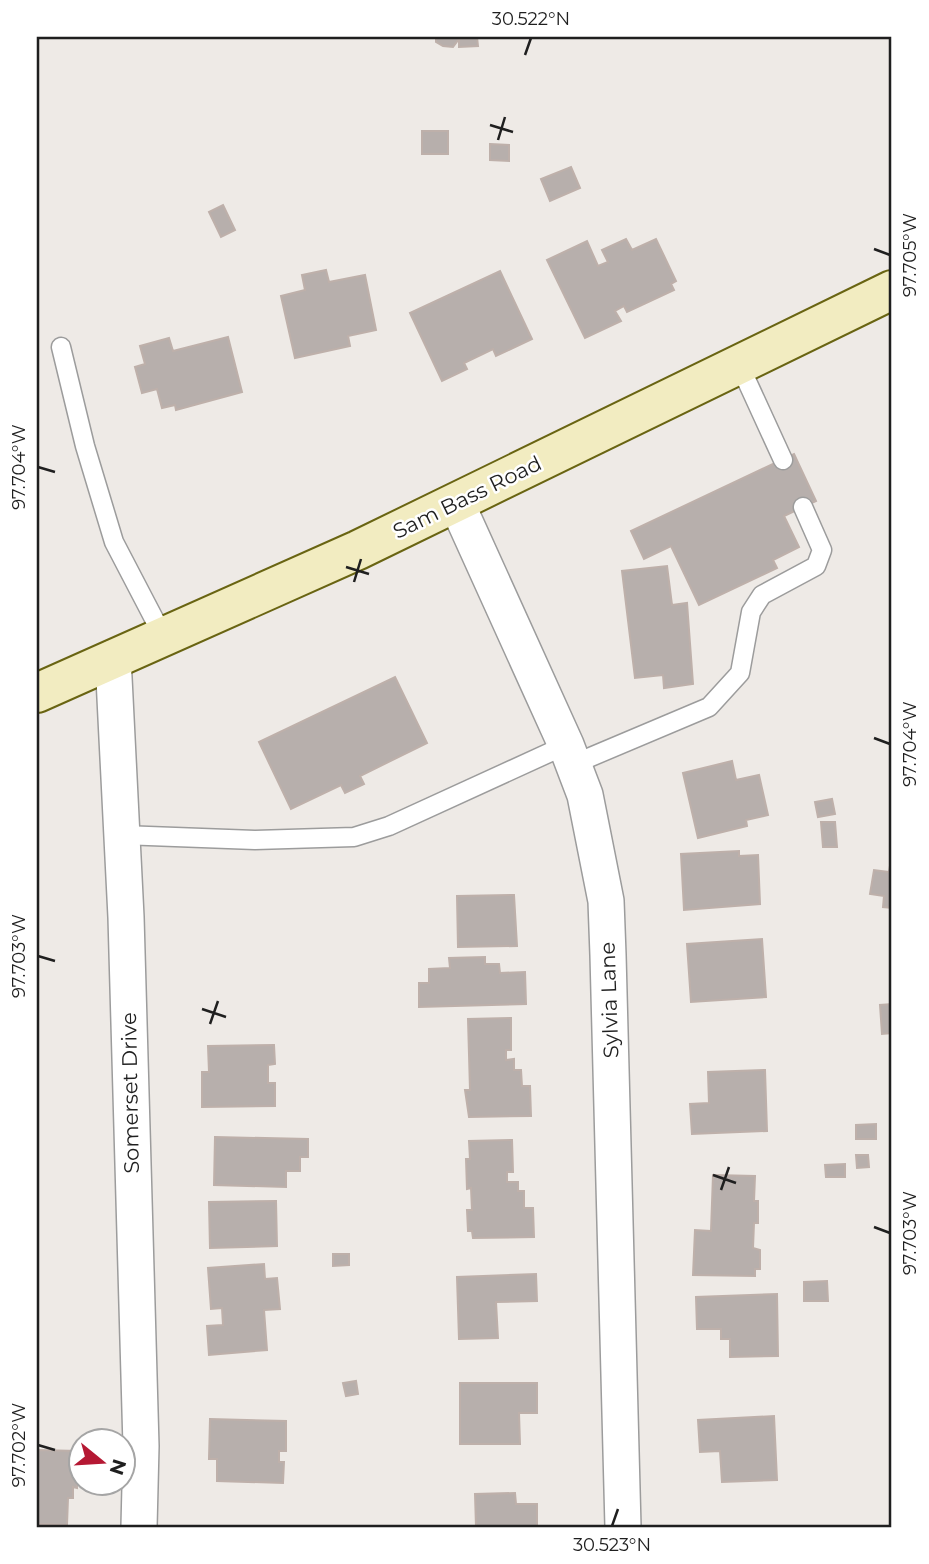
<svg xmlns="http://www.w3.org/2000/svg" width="929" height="1564" font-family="Montserrat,sans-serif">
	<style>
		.building { fill: #b7afac; stroke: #beb0aa; stroke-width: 2 }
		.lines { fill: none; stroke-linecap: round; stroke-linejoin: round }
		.lane-casing { stroke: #9c9c9c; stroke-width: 21 }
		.street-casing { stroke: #9c9c9c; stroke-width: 38 }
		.secondary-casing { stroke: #696412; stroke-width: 42 }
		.lane { stroke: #fff; stroke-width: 18 }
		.street { stroke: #fff; stroke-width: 35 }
		.secondary { stroke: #f2ecc1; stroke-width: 38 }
		.ticks { fill: none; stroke: #1f1f1f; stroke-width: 2.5 }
		.labels { text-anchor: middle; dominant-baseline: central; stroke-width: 5; stroke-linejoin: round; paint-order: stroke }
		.street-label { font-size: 21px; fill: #1f1f1f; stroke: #fff }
		.neatline { fill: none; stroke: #1f1f1f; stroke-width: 2.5 }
		.ticks-label { font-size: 18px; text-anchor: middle; fill: #1f1f1f }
	</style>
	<rect width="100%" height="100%" fill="#eeeae6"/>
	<g class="building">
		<path d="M 436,37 L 477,37 L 478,46 L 459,47 L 459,39 L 453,47 L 443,46 L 436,42 Z"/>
		<rect x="422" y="131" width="26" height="23"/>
		<path d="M 490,144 L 509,145 L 509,161 L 490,160 Z"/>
		<path d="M 571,167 L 580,188 L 550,201 L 541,179 Z"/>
		<path d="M 223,205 L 235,230 L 221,237 L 209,212 Z"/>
		<path d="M 626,239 L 632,250 L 656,239 L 676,281 L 671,284 L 674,290 L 627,312 L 624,306 L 615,311 L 621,321 L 585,338 L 547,260 L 587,241 L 598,266 L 608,262 L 602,250 Z"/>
		<path d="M 326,270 L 329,282 L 365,275 L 376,330 L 348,336 L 350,346 L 295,358 L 281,296 L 305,290 L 302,275 Z"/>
		<path d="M 500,271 L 532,339 L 496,356 L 493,349 L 464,363 L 467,369 L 442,381 L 410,313 Z"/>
		<path d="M 228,337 L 242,392 L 176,410 L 175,405 L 162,408 L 157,389 L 142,393 L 135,367 L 145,364 L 140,346 L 169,338 L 173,351 Z"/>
		<path d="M 794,454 L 816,501 L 784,516 L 799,547 L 773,560 L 777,568 L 699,605 L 671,546 L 644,559 L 631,531 Z"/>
		<path d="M 667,566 L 672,605 L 687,603 L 693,684 L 664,688 L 663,675 L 635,678 L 622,571 Z"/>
		<path d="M 395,677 L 427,743 L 360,776 L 364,784 L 345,793 L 341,785 L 291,809 L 259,742 Z"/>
		<path d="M 732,761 L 736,780 L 759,775 L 768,815 L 746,820 L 747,826 L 698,838 L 683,773 Z"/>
		<path d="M 832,799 L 835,814 L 818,817 L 815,802 Z"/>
		<path d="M 821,822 L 835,822 L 837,847 L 823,847 Z"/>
		<path d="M 739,851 L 739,856 L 758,855 L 760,904 L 684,910 L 681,854 Z"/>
		<path d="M 892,853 L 892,908 L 883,907 L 884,896 L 870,894 L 874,870 L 889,872 Z"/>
		<path d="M 514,895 L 517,946 L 458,947 L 457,896 Z"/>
		<path d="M 762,939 L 766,997 L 691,1002 L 687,944 Z"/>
		<path d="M 485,957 L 485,964 L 499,964 L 500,973 L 525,972 L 526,1004 L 419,1007 L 419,983 L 429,983 L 429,969 L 450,968 L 449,958 Z"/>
		<path d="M 892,1004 L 892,1033 L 882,1034 L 880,1005 Z"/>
		<path d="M 511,1018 L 511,1050 L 506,1050 L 506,1060 L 514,1059 L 514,1070 L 521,1070 L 522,1086 L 530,1086 L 531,1116 L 469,1117 L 465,1090 L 470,1090 L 468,1019 Z"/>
		<path d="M 274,1045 L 275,1064 L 268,1065 L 268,1083 L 275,1083 L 275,1106 L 202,1107 L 202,1072 L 209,1072 L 208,1046 Z"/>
		<path d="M 765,1070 L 767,1131 L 692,1134 L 690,1104 L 709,1103 L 708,1072 Z"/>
		<path d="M 876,1124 L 876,1139 L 856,1139 L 856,1125 Z"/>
		<path d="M 215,1137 L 308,1139 L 308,1157 L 300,1157 L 300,1171 L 286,1171 L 286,1187 L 214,1185 Z"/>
		<path d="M 512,1140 L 513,1172 L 507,1172 L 507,1182 L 518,1182 L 518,1191 L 524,1191 L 524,1208 L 533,1208 L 534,1237 L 473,1238 L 472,1231 L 468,1231 L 467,1210 L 472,1210 L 471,1188 L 467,1189 L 466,1159 L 470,1159 L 469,1141 Z"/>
		<path d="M 856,1155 L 868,1155 L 869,1167 L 857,1168 Z"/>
		<path d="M 845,1164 L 845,1177 L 826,1177 L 825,1165 Z"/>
		<path d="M 713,1175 L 755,1176 L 754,1201 L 758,1201 L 758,1223 L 754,1223 L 753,1248 L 760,1250 L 760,1269 L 755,1269 L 755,1276 L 693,1275 L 695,1230 L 711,1231 Z"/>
		<path d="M 276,1201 L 277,1246 L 210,1248 L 209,1202 Z"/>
		<path d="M 333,1254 L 349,1254 L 349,1265 L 333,1266 Z"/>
		<path d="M 264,1264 L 265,1279 L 277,1278 L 280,1309 L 264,1310 L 267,1350 L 209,1355 L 207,1326 L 223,1325 L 222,1308 L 211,1309 L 208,1268 Z"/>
		<path d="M 536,1274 L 537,1301 L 496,1302 L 498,1338 L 459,1339 L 457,1277 Z"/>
		<path d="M 827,1281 L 828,1301 L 804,1301 L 804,1282 Z"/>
		<path d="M 777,1294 L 778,1356 L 730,1357 L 730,1339 L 721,1339 L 721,1329 L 697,1329 L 696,1297 Z"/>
		<path d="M 356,1381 L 358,1394 L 346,1396 L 343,1383 Z"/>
		<path d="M 460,1383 L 537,1383 L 537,1413 L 519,1413 L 520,1444 L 460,1444 Z"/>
		<path d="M 774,1416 L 777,1480 L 722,1482 L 720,1451 L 700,1452 L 698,1420 Z"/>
		<path d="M 210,1419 L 286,1421 L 286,1451 L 279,1451 L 279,1462 L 284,1462 L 283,1483 L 217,1481 L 217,1459 L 209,1459 Z"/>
		<path d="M 37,1450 L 78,1451 L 77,1488 L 73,1487 L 73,1498 L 68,1498 L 67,1525 L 37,1524 Z"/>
		<path d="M 515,1493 L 516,1504 L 537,1504 L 537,1527 L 476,1527 L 475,1494 Z"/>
	</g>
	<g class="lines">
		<defs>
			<g id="lane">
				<path d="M 61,347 L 85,446 L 114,542 L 163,636"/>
				<path d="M 739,364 L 783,460"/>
				<path d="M 574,764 L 709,707 L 740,673 L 751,612 L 762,595 L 816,566 L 822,550 L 803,507"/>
				<path d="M 122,835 L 255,840 L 354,837 L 389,826 L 566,745"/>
			</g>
			<g id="street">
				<path d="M 456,502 L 566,745 L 585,795 L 606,901 L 608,955 L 623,1527"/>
				<path d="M 113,658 L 126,917 L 141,1446 L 139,1527"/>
			</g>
			<path id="secondary" d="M 37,693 L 358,550 L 892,290"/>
		</defs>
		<use href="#lane" class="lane-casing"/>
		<use href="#street" class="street-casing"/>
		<use href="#secondary" class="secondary-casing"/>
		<use href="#lane" class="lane"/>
		<use href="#street" class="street"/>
		<use href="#secondary" class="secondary"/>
	</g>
	<path class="ticks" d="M 525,55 L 531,38M 490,125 L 513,132M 498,140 L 505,117M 874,249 L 890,255M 38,467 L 55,472M 346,567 L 369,574M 354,582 L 361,559M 874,738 L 890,744M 38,956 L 55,961M 202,1009 L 226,1017M 210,1024 L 218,1001M 713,1175 L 736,1183M 721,1190 L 729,1167M 874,1227 L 890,1233M 38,1445 L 55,1450M 612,1526 L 618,1509"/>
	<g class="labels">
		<g class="street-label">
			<text transform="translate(467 497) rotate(-26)">Sam Bass Road</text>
			<text transform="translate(609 1000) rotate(-92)">Sylvia Lane</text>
			<text transform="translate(130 1093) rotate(-91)">Somerset Drive</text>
		</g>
	</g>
	<rect width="929" height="1564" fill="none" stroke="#ffffff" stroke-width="77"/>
	<g transform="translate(102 1462) rotate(108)"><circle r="33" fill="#ffffff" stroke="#a5a5a5" stroke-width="2"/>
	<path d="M0-5L12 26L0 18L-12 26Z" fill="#b51833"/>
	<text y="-10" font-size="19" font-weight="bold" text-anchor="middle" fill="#1f1f1f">N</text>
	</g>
	<rect x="38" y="38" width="852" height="1488" class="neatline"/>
	<g class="ticks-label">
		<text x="531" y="25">30.522°N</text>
		<text transform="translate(910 255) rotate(-90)" y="6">97.705°W</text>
		<text transform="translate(19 467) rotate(-90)" y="6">97.704°W</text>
		<text transform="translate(910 744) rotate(-90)" y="6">97.704°W</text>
		<text transform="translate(19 956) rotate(-90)" y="6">97.703°W</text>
		<text transform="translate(910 1233) rotate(-90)" y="6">97.703°W</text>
		<text transform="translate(19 1445) rotate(-90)" y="6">97.702°W</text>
		<text x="612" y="1551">30.523°N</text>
	</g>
</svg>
